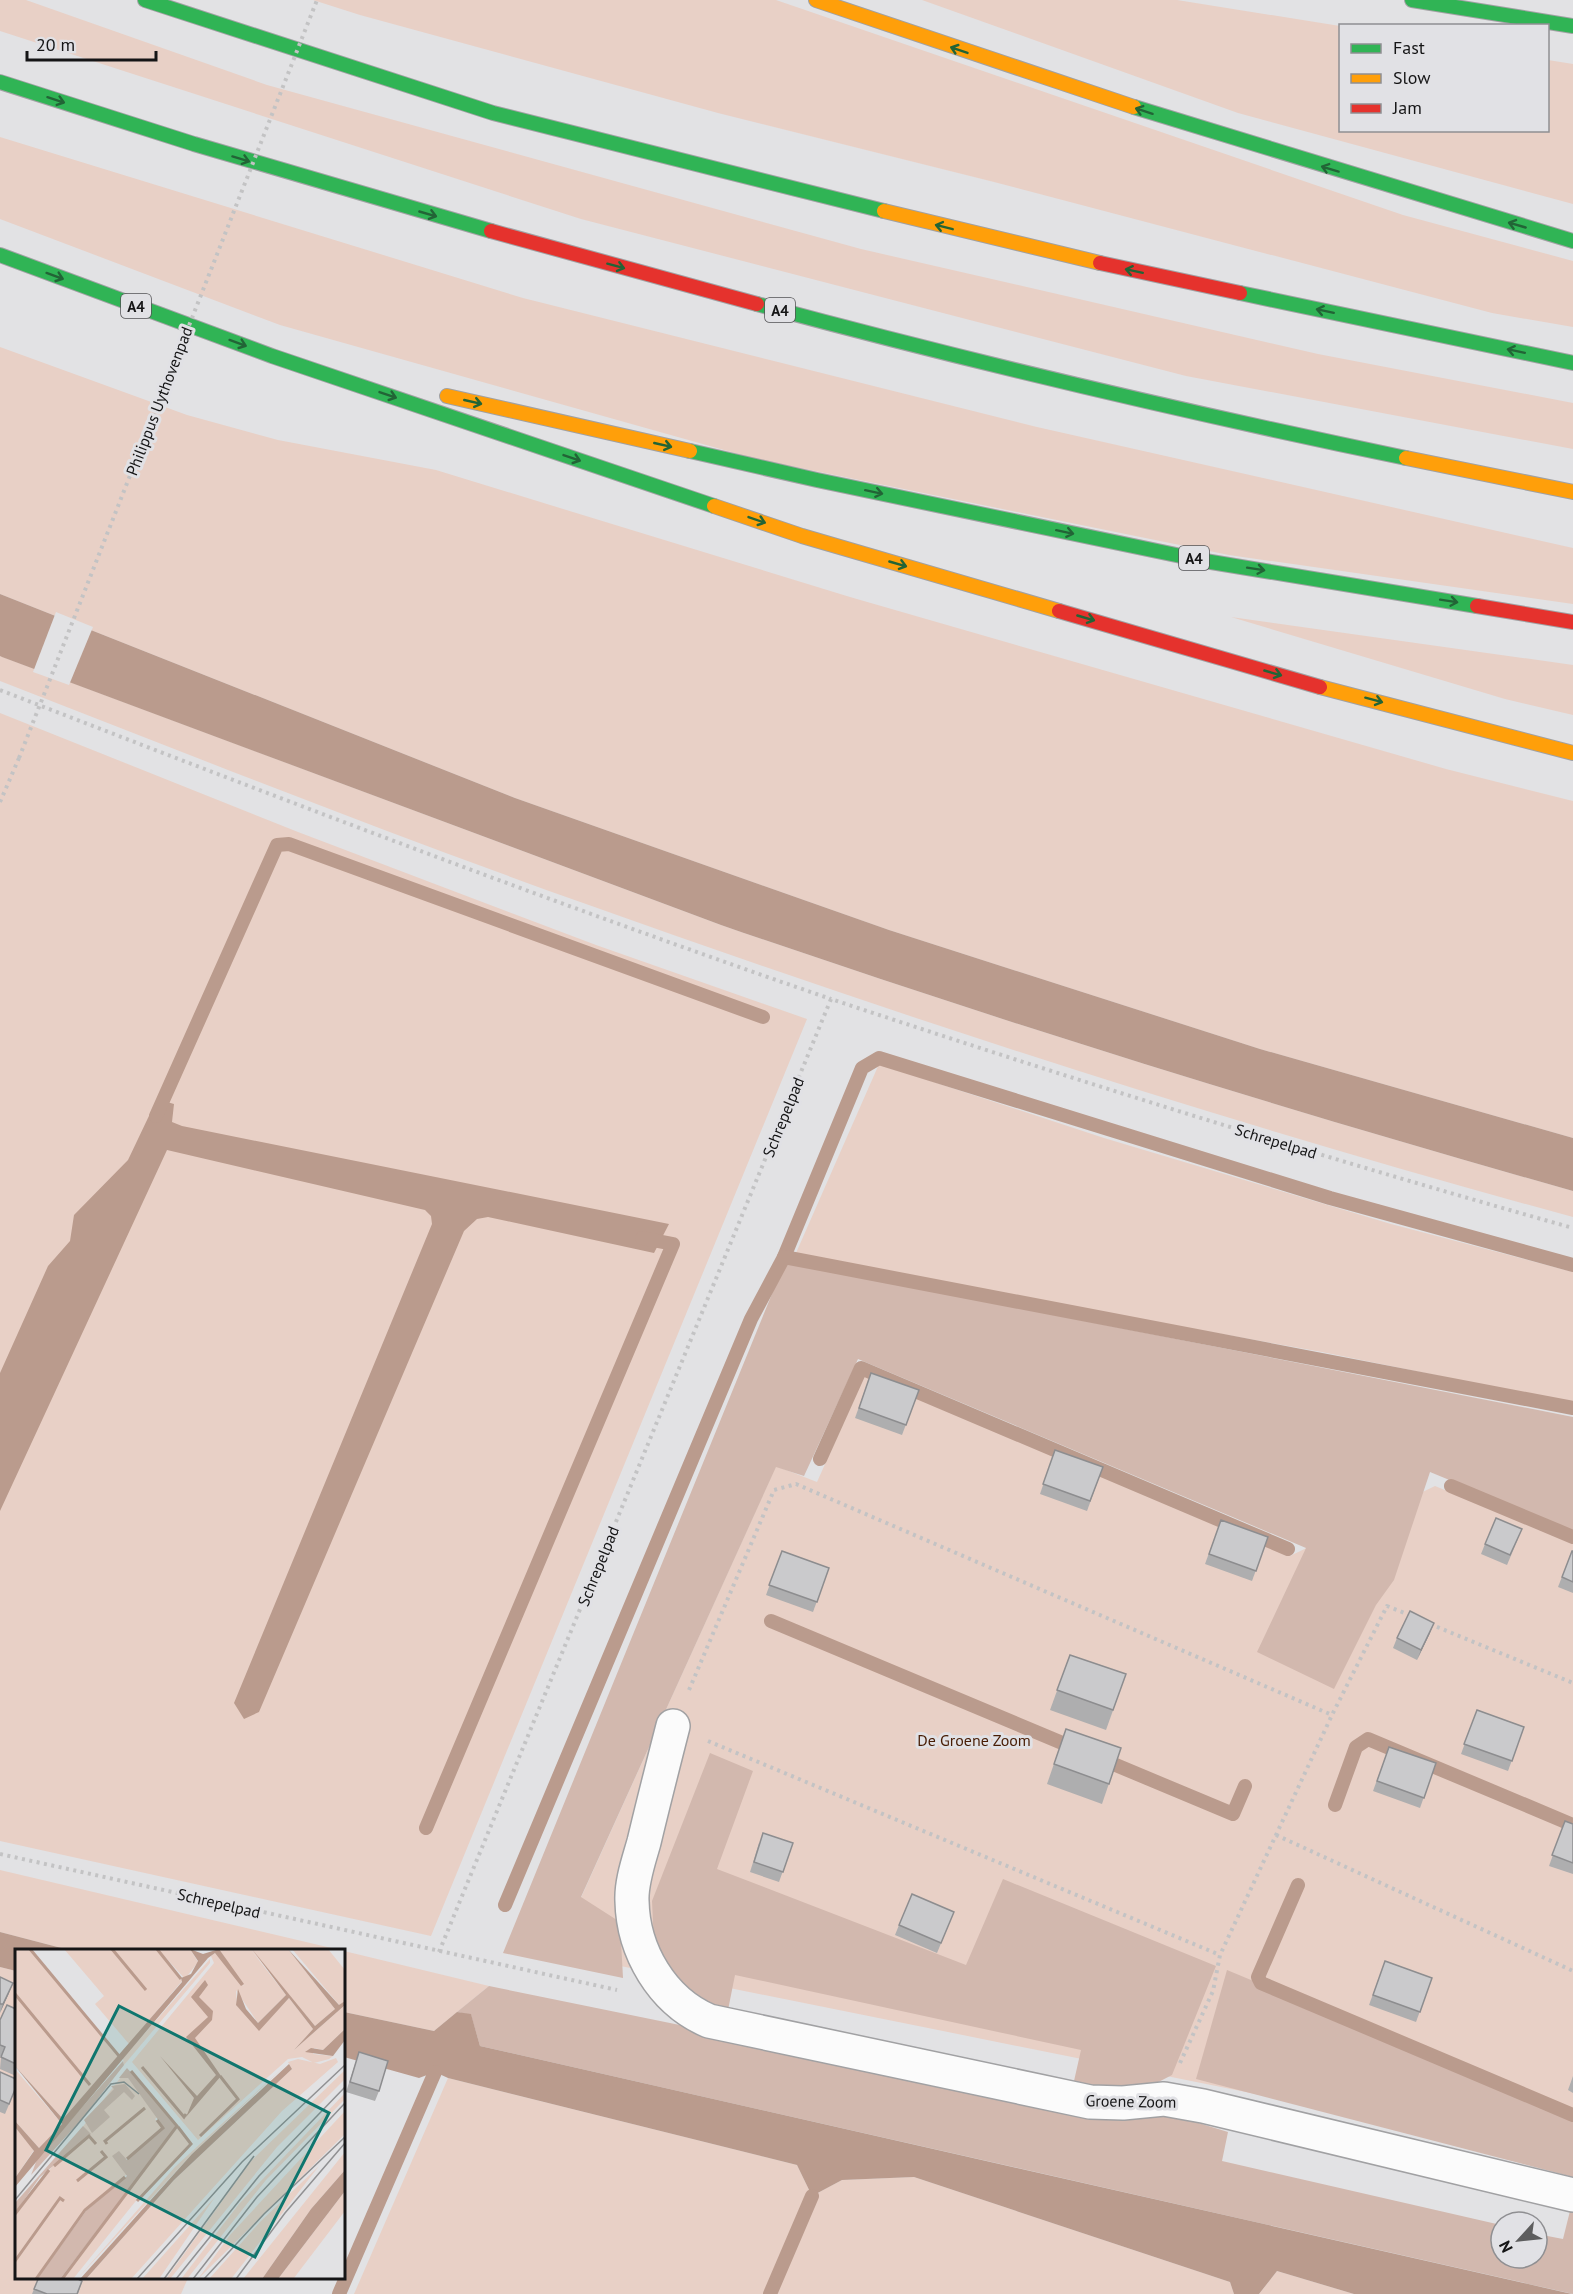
<svg xmlns="http://www.w3.org/2000/svg" width="1573" height="2294" font-family="'PT Sans',sans-serif">
	<style>
		.green { fill: #e8d0c6 }
		.forest { fill: #d2b8ae }
		.water { fill: #ba9b8d }
		.pier { fill: #e2e2e4 }
		.lines { fill: none; stroke-linecap: round; stroke-linejoin: round }
		.stream { stroke: #ba9b8d; stroke-width: 14 }
		.street-casing { stroke: #a1a1a3; stroke-width: 36 }
		.fast-casing { stroke: #a1a1a3; stroke-width: 16 }
		.slow-casing { stroke: #a1a1a3; stroke-width: 16 }
		.jam-casing { stroke: #a1a1a3; stroke-width: 16 }
		.path { stroke: #c3c3c4; stroke-width: 4; stroke-dasharray: 3 4.5; stroke-linecap: butt }
		.street { stroke: #fbfbfb; stroke-width: 33 }
		.fast { stroke: #30b455; stroke-width: 14 }
		.slow { stroke: #ff9f0a; stroke-width: 14 }
		.jam { stroke: #e5322d; stroke-width: 14 }
		.path-bridge { stroke: #c3c3c4; stroke-width: 4; stroke-dasharray: 3 4.5; stroke-linecap: butt }
		.wall { fill: #aeaeaf }
		.shaded-wall { fill: #8d8d8f }
		.building { fill: #cacacc; stroke: #8d8d8f; stroke-width: 1.5 }
		.oneway { stroke: #226436 }
		.labels { text-anchor: middle; dominant-baseline: central; stroke-width: 6; stroke-linejoin: round; paint-order: stroke }
		.shield { fill: #e1e1e5; stroke: #525254; stroke-width: 1.5 }
		.shield-label { font-size: 15px; font-weight: bold; fill: #151516 }
		.street-label { font-size: 16px; fill: #151516; stroke: #e1e1e5 }
		.park-label { font-size: 16px; fill: #481d05; stroke: #e1e1e5 }
		.inset-river { fill: none; stroke: #ba9b8d; stroke-width: 3 }
		.inset-road { fill: none; stroke: #909092; stroke-width: 1.5 }
		.view { fill: #0f766e; fill-opacity: 0.15; stroke: #0f766e; stroke-width: 3 }
		.inset-edge { fill: none; stroke: #151516; stroke-width: 3 }
	</style>
	<rect width="100%" height="100%" fill="#e2e2e4"/>
	<g class="green">
		<path d="M 0,0 L 26,0 L 267,85 L 861,249 L 1318,354 L 1573,403 L 1573,449 L 1186,376 L 581,219 L 0,31 Z"/>
		<path d="M 313,0 L 776,0 L 1403,215 L 1573,261 L 1573,327 L 1492,313 L 994,182 L 718,113 L 360,15 Z"/>
		<path d="M 922,0 L 1177,0 L 1340,26 L 1340,130 L 1548,130 L 1548,60 L 1573,64 L 1573,204 L 1238,113 Z"/>
		<path d="M 0,137 L 523,298 L 1037,427 L 1573,548 L 1573,604 L 1229,555 L 756,459 L 280,325 L 0,219 Z"/>
		<path d="M 0,347 L 187,415 L 278,440 L 436,470 L 850,597 L 1446,769 L 1573,801 L 1573,1138 L 1260,1049 L 889,930 L 515,798 L 0,594 Z"/>
		<path d="M 1231,617 L 1573,665 L 1573,715 L 1505,699 Z"/>
		<path d="M 0,656 L 721,925 C 1002,1022 1286,1110 1573,1191 L 1573,1217 C 1241,1127 910,1020 586,904 C 389,834 195,757 0,681 Z"/>
		<path d="M 0,713 L 298,832 L 596,945 L 807,1019 L 431,1936 L 0,1841 Z"/>
		<path d="M 879,1064 L 1104,1138 L 1391,1224 L 1573,1272 L 1573,1403 L 1322,1352 L 1025,1299 L 796,1253 Z"/>
		<path d="M 865,1375 L 1290,1556 L 1435,1486 L 1573,1543 L 1573,2158 L 556,1953 L 776,1466 L 817,1482 Z"/>
		<path d="M 0,1870 L 340,1950 L 69,1950 L 0,1932 Z"/>
		<path d="M 344,1951 L 489,1986 L 434,2031 L 344,2012 Z"/>
		<path d="M 0,1967 L 16,1971 L 16,2278 L 188,2278 L 181,2294 L 0,2294 Z"/>
		<path d="M 448,2078 L 797,2165 L 812,2196 L 842,2180 L 914,2177 L 1230,2282 L 1234,2294 L 354,2294 Z"/>
		<path d="M 1277,2271 L 1354,2294 L 1259,2294 Z"/>
	</g>
	<g class="forest">
		<path d="M 785,1262 L 1573,1417 L 1573,1531 L 1430,1472 L 1394,1580 L 1376,1605 L 1334,1689 L 1257,1652 L 1306,1548 L 858,1359 L 804,1476 L 776,1467 L 581,1897 L 620,1922 L 623,1978 L 503,1953 Z"/>
		<path d="M 710,1753 L 753,1771 L 717,1869 L 966,1965 L 1003,1879 L 1216,1966 L 1172,2075 L 1141,2091 L 1108,2091 L 1074,2081 L 1081,2050 L 735,1975 L 728,2010 L 656,1989 L 652,1901 Z"/>
		<path d="M 1227,1970 L 1573,2115 L 1573,2177 L 1196,2079 Z"/>
		<path d="M 489,1986 L 1140,2119 L 1169,2114 L 1228,2132 L 1222,2161 L 1501,2225 L 1501,2258 L 1537,2258 L 1537,2234 L 1563,2239 L 1570,2211 L 1573,2212 L 1573,2294 L 480,2046 L 471,2015 L 457,2012 Z"/>
	</g>
	<g class="water">
		<path d="M 0,594 L 515,798 L 889,930 L 1260,1049 L 1573,1138 L 1573,1191 C 1286,1110 1002,1022 721,925 L 2,657 L 0,656 Z"/>
		<path d="M 157,1099 L 174,1104 L 172,1122 L 182,1126 L 669,1224 L 654,1253 L 488,1217 L 477,1219 L 464,1231 L 259,1712 L 244,1719 L 234,1703 L 432,1224 L 431,1216 L 425,1210 L 167,1150 L 0,1511 L 0,1373 L 48,1266 L 70,1241 L 74,1215 L 128,1160 Z"/>
		<path d="M 0,1932 L 69,1950 L 16,1950 L 16,1971 L 0,1967 Z"/>
		<path d="M 344,2012 L 434,2031 L 457,2012 L 471,2014 L 480,2046 L 1572,2294 L 1354,2294 L 1277,2271 L 1259,2294 L 1234,2294 L 1230,2282 L 914,2177 L 842,2180 L 812,2196 L 797,2165 L 448,2078 L 435,2072 L 419,2078 L 344,2057 Z"/>
	</g>
	<path class="pier" d="M 56,612 L 93,627 L 69,685 L 33,672 Z"/>
	<g class="lines">
		<g class="stream">
			<path d="M 156,1116 L 277,845 L 289,844 L 763,1017"/>
			<path d="M 784,1257 L 862,1068 L 879,1058 L 1330,1198 L 1573,1265"/>
			<path d="M 820,1459 L 861,1368 L 1288,1549"/>
			<path d="M 1451,1486 L 1573,1537"/>
			<path d="M 771,1621 L 1079,1750"/>
			<path d="M 1099,1758 L 1233,1814 L 1245,1786"/>
			<path d="M 1335,1805 L 1356,1747 L 1368,1739 L 1573,1825"/>
			<path d="M 426,1828 L 673,1244 L 642,1238"/>
			<path d="M 1298,1885 L 1258,1977 L 1261,1983 L 1573,2115"/>
			<path d="M 505,1905 L 751,1319 L 784,1257 L 1573,1408"/>
			<path d="M 339,2294 L 435,2072"/>
			<path d="M 770,2294 L 812,2196"/>
		</g>
		<defs>
			<path id="street" d="M 673,1726 C 663,1765 653,1804 644,1842 C 639,1860 631,1882 632,1901 C 633,1951 662,2001 709,2021 L 1090,2102 L 1123,2103 L 1164,2099 L 1203,2106 L 1573,2195"/>
			<g id="fast">
				<path d="M 145,0 L 493,113 L 884,211"/>
				<path d="M 1412,0 L 1573,26"/>
				<path d="M 0,82 L 194,144 L 491,231"/>
				<path d="M 1134,107 L 1573,241"/>
				<path d="M 0,255 L 272,356 L 714,506"/>
				<path d="M 1240,293 L 1573,363"/>
				<path d="M 757,304 C 972,362 1189,413 1406,458"/>
				<path d="M 690,451 L 817,480 L 1205,561 L 1477,606"/>
			</g>
			<g id="slow">
				<path d="M 816,0 L 1134,107"/>
				<path d="M 884,211 L 1100,263"/>
				<path d="M 447,396 L 690,451"/>
				<path d="M 1406,458 L 1573,492"/>
				<path d="M 714,506 L 802,536 L 1059,611"/>
				<path d="M 1320,687 L 1573,753"/>
			</g>
			<g id="jam">
				<path d="M 491,231 L 757,304"/>
				<path d="M 1100,263 L 1240,293"/>
				<path d="M 1477,606 L 1573,622"/>
				<path d="M 1059,611 L 1320,687"/>
			</g>
		</defs>
		<use href="#street" class="street-casing"/>
		<use href="#fast" class="fast-casing"/>
		<use href="#slow" class="slow-casing"/>
		<use href="#jam" class="jam-casing"/>
		<g class="path">
			<path d="M 0,690 C 276,797 552,903 831,999"/>
			<path d="M 0,802 L 19,758"/>
			<path d="M 1430,1624 L 1573,1683"/>
			<path d="M 689,1690 L 774,1490 L 796,1484 L 1332,1715"/>
			<path d="M 708,1741 L 1220,1955"/>
			<path d="M 1276,1835 L 1573,1971"/>
			<path d="M 0,1854 L 617,1990"/>
			<path d="M 439,1952 L 831,999 C 1077,1081 1324,1158 1573,1228"/>
			<path d="M 1180,2063 L 1213,1991 L 1220,1955 L 1332,1715 L 1387,1606 L 1412,1616"/>
		</g>
		<use href="#street" class="street"/>
		<use href="#fast" class="fast"/>
		<use href="#slow" class="slow"/>
		<use href="#jam" class="jam"/>
		<path class="path-bridge" d="M 19,758 L 317,0"/>
	</g>
	<g class="wall">
		<path d="M 871,1373 L 919,1390 L 902,1435 L 855,1418 Z"/>
		<path d="M 1055,1450 L 1103,1467 L 1087,1511 L 1040,1494 Z"/>
		<path d="M 1221,1520 L 1268,1537 L 1252,1581 L 1205,1564 Z"/>
		<path d="M 1518,1539 L 1507,1565 L 1481,1554 L 1485,1544 Z"/>
		<path d="M 782,1551 L 829,1568 L 813,1612 L 766,1595 Z"/>
		<path d="M 1572,1551 L 1573,1551 L 1573,1593 L 1558,1587 Z"/>
		<path d="M 1430,1633 L 1417,1660 L 1393,1648 L 1397,1638 Z"/>
		<path d="M 1070,1655 L 1126,1674 L 1106,1730 L 1050,1710 Z"/>
		<path d="M 1477,1710 L 1524,1727 L 1508,1771 L 1461,1754 Z"/>
		<path d="M 1066,1729 L 1121,1748 L 1102,1804 L 1047,1784 Z"/>
		<path d="M 1389,1747 L 1436,1763 L 1420,1808 L 1373,1791 Z"/>
		<path d="M 1565,1821 L 1573,1824 L 1573,1874 L 1549,1866 Z"/>
		<path d="M 759,1843 L 793,1843 L 779,1882 L 750,1872 Z"/>
		<path d="M 954,1912 L 937,1953 L 895,1935 L 899,1925 Z"/>
		<path d="M 1385,1961 L 1432,1978 L 1416,2022 L 1369,2005 Z"/>
		<path d="M 0,1977 L 9,1993 L 0,2013 Z"/>
		<path d="M 16,2009 L 16,2076 L 0,2069 L 1,2057 L 0,2056 L 0,2020 Z"/>
		<path d="M 359,2052 L 379,2091 L 375,2101 L 346,2092 Z"/>
		<path d="M 0,2072 L 16,2079 L 16,2088 L 5,2114 L 0,2112 Z"/>
		<path d="M 1573,2076 L 1573,2093 L 1568,2090 Z"/>
		<path d="M 39,2277 L 82,2281 L 78,2294 L 32,2294 Z"/>
	</g>
	<g class="shaded-wall">
		<path d="M 1434,1623 L 1430,1633 L 1417,1660 L 1421,1650 Z"/>
		<path d="M 13,1983 L 9,1993 L 0,2013 L 3,2004 Z"/>
	</g>
	<g class="building">
		<path d="M 871,1373 L 919,1390 L 906,1425 L 859,1408 Z"/>
		<path d="M 1055,1450 L 1103,1467 L 1090,1501 L 1043,1484 Z"/>
		<path d="M 1496,1518 L 1522,1529 L 1510,1555 L 1485,1544 Z"/>
		<path d="M 1221,1520 L 1268,1537 L 1256,1571 L 1209,1554 Z"/>
		<path d="M 782,1551 L 829,1568 L 817,1602 L 769,1585 Z"/>
		<path d="M 1572,1551 L 1573,1551 L 1573,1582 L 1562,1577 Z"/>
		<path d="M 1410,1611 L 1434,1623 L 1421,1650 L 1397,1638 Z"/>
		<path d="M 1070,1655 L 1126,1674 L 1113,1710 L 1057,1690 Z"/>
		<path d="M 1477,1710 L 1524,1727 L 1512,1761 L 1464,1744 Z"/>
		<path d="M 1066,1729 L 1121,1748 L 1109,1784 L 1054,1764 Z"/>
		<path d="M 1389,1747 L 1436,1763 L 1424,1798 L 1377,1781 Z"/>
		<path d="M 1565,1821 L 1573,1824 L 1573,1863 L 1552,1855 Z"/>
		<path d="M 763,1833 L 793,1843 L 783,1872 L 754,1862 Z"/>
		<path d="M 912,1894 L 954,1912 L 941,1943 L 899,1925 Z"/>
		<path d="M 1385,1961 L 1432,1978 L 1420,2012 L 1373,1995 Z"/>
		<path d="M 0,1977 L 13,1983 L 3,2004 L 0,2004 Z"/>
		<path d="M 7,2005 L 16,2009 L 16,2064 L 1,2057 L 5,2047 L 0,2045 L 0,2020 Z"/>
		<path d="M 359,2052 L 388,2061 L 379,2091 L 350,2082 Z"/>
		<path d="M 0,2072 L 16,2079 L 16,2087 L 9,2104 L 0,2100 Z"/>
		<path d="M 39,2277 L 74,2277 L 82,2281 L 77,2294 L 47,2294 L 34,2289 Z"/>
	</g>
	<defs><path id="oneway-shaft" d="M-6 0H5M1.5-3L5.5 0L1.5 3" fill="none" stroke-width="1.6" stroke-linecap="round" stroke-linejoin="round" transform="scale(1.5)"/></defs>
	<g class="oneway">
		<use href="#oneway-shaft" transform="translate(959 50) rotate(-161)"/>
		<use href="#oneway-shaft" transform="translate(56 100) rotate(18)"/>
		<use href="#oneway-shaft" transform="translate(1144 111) rotate(-162)"/>
		<use href="#oneway-shaft" transform="translate(241 159) rotate(17)"/>
		<use href="#oneway-shaft" transform="translate(1330 169) rotate(-163)"/>
		<use href="#oneway-shaft" transform="translate(428 214) rotate(16)"/>
		<use href="#oneway-shaft" transform="translate(1517 225) rotate(-164)"/>
		<use href="#oneway-shaft" transform="translate(944 227) rotate(-166)"/>
		<use href="#oneway-shaft" transform="translate(616 266) rotate(15)"/>
		<use href="#oneway-shaft" transform="translate(1134 271) rotate(-168)"/>
		<use href="#oneway-shaft" transform="translate(55 276) rotate(20)"/>
		<use href="#oneway-shaft" transform="translate(1325 311) rotate(-168)"/>
		<use href="#oneway-shaft" transform="translate(238 343) rotate(20)"/>
		<use href="#oneway-shaft" transform="translate(1516 351) rotate(-168)"/>
		<use href="#oneway-shaft" transform="translate(388 395) rotate(19)"/>
		<use href="#oneway-shaft" transform="translate(473 402) rotate(13)"/>
		<use href="#oneway-shaft" transform="translate(663 445) rotate(13)"/>
		<use href="#oneway-shaft" transform="translate(572 458) rotate(19)"/>
		<use href="#oneway-shaft" transform="translate(874 492) rotate(12)"/>
		<use href="#oneway-shaft" transform="translate(757 520) rotate(19)"/>
		<use href="#oneway-shaft" transform="translate(1065 532) rotate(12)"/>
		<use href="#oneway-shaft" transform="translate(898 564) rotate(16)"/>
		<use href="#oneway-shaft" transform="translate(1256 569) rotate(9)"/>
		<use href="#oneway-shaft" transform="translate(1449 601) rotate(9)"/>
		<use href="#oneway-shaft" transform="translate(1086 618) rotate(16)"/>
		<use href="#oneway-shaft" transform="translate(1273 673) rotate(16)"/>
		<use href="#oneway-shaft" transform="translate(1374 700) rotate(15)"/>
	</g>
	<g class="labels">
		<g class="shield">
			<rect x="121" y="294" width="30" height="24" rx="4.5"/>
			<rect x="765" y="298" width="30" height="24" rx="4.5"/>
			<rect x="1179" y="546" width="30" height="24" rx="4.5"/>
		</g>
		<g class="shield-label">
			<text x="136" y="306">A4</text>
			<text x="780" y="310">A4</text>
			<text x="1194" y="558">A4</text>
		</g>
		<g class="street-label">
			<text transform="translate(159 401) rotate(-69)">Philippus Uythovenpad</text>
			<text transform="translate(783 1117) rotate(-68)">Schrepelpad</text>
			<text transform="translate(1276 1141) rotate(17)">Schrepelpad</text>
			<text transform="translate(598 1566) rotate(-68)">Schrepelpad</text>
			<text transform="translate(219 1903) rotate(13)">Schrepelpad</text>
			<text transform="translate(1131 2101) rotate(1)">Groene Zoom</text>
		</g>
		<g class="park-label">
			<text x="974" y="1740">De Groene Zoom</text>
		</g>
	</g>
	<g transform="translate(15 1949)">
		<rect width="330" height="330" fill="#e2e2e4"/>
		<path d="M 0,0 L 14,0 L 103,108 L 48,170 L 0,117 ZM 49,0 L 141,0 L 167,32 L 114,95 L 80,55 L 89,47 ZM 143,0 L 175,0 L 183,13 L 170,30 ZM 204,0 L 273,0 L 320,60 L 300,77 L 236,1 L 271,46 L 243,74 L 221,41 L 222,57 L 244,80 L 274,49 L 298,80 L 279,101 L 330,56 L 330,80 L 308,101 L 299,99 L 298,105 L 318,107 L 314,110 L 299,114 L 287,108 L 273,110 L 183,191 L 117,113 L 199,14 L 196,7 L 200,4 L 229,37 ZM 277,0 L 313,0 L 330,21 L 330,52 L 325,57 ZM 195,10 L 195,14 L 109,116 L 108,109 ZM 321,109 L 323,113 L 267,162 L 116,330 L 71,330 L 159,231 L 277,120 L 273,113 L 283,110 L 305,115 ZM 272,115 L 177,205 L 62,330 L 160,218 ZM 0,120 L 47,175 L 24,199 L 0,172 ZM 330,121 L 330,130 L 262,198 L 155,330 L 151,330 L 236,212 ZM 109,124 L 143,167 L 140,170 L 148,179 L 111,210 L 111,226 L 70,261 L 20,330 L 0,330 L 0,266 ZM 330,144 L 330,150 L 251,231 L 172,330 L 166,330 L 224,255 ZM 330,162 L 330,185 L 183,330 L 215,286 ZM 0,178 L 19,201 L 0,229 ZM 162,179 L 175,195 L 120,253 L 58,330 L 46,330 ZM 330,203 L 330,221 L 296,260 L 247,330 L 228,330 ZM 304,217 L 216,330 L 194,330 L 246,272 ZM 330,242 L 330,262 L 279,329 L 263,330 ZM 200,248 L 144,330 L 127,330 Z" fill="#e8d0c6"/>
		<path d="M 108,112 L 109,116 L 67,170 L 16,226 L 23,208 ZM 112,119 L 162,177 L 45,330 L 22,330 L 71,262 L 112,227 L 97,207 L 104,202 L 112,211 L 149,179 L 113,129 L 104,129 ZM 110,135 L 120,147 L 117,151 L 109,143 L 89,161 L 95,168 L 77,184 L 69,171 L 99,140 L 96,137 ZM 68,177 L 76,185 L 25,228 L 0,264 L 0,254 Z" fill="#d2b8ae"/>
		<path d="M 175,0 L 188,5 L 204,0 L 229,35 L 226,37 L 200,4 L 193,9 L 0,238 L 0,229 L 19,202 L 0,178 L 0,172 L 24,199 L 47,175 L 0,117 L 48,170 L 167,33 L 166,29 L 176,25 L 183,12 ZM 237,0 L 300,77 L 320,60 L 273,0 L 324,56 L 330,52 L 330,56 L 279,101 L 298,80 L 274,49 L 244,82 L 221,56 L 223,40 L 231,60 L 243,74 L 271,46 ZM 190,31 L 193,36 L 184,48 L 198,62 L 197,71 L 180,89 L 206,127 L 171,168 L 179,149 L 145,107 L 182,147 L 201,126 L 171,88 L 193,68 L 176,48 ZM 330,80 L 330,91 L 318,107 L 290,103 L 296,99 L 308,101 ZM 274,115 L 277,120 L 159,231 L 71,330 L 65,330 L 177,205 ZM 330,221 L 330,242 L 263,330 L 247,330 L 296,260 Z" fill="#ba9b8d"/>
		<path class="inset-river" d="M 15,0 L 104,107M 97,0 L 131,41M 142,0 L 166,30M 0,45 L 75,136M 127,118 L 169,168 L 171,165M 185,187 L 223,150 L 205,127M 92,195 L 90,192 L 130,159M 112,210 L 148,179 L 142,171M 39,217 L 74,187 L 81,195M 62,232 L 91,208 L 86,202M 122,252 L 176,195 L 163,178M 0,265 L 34,221M 0,312 L 45,249 L 49,252M 21,330 L 70,261 L 110,228M 47,330 L 162,177 L 116,122"/>
		<path class="inset-road" d="M 0,251 L 96,135 L 109,133 L 124,145M 122,330 L 227,213 L 330,116M 149,330 L 239,207M 161,330 L 244,227 L 330,138M 178,330 L 242,248 L 330,154M 189,330 L 249,265 L 330,188M 221,330 L 270,264 L 330,194"/>
		<path class="view" d="M 104,57 L 314,164 L 240,308 L 31,201 Z"/>
		<rect width="330" height="330" class="inset-edge"/>
	</g>
	<rect x="1339" y="24" width="210" height="108" fill="#e1e1e5" stroke="#8f8f92" stroke-width="1.5"/>
	<rect x="1351" y="44" width="30" height="9" fill="#30b455" stroke="#8f8f92" stroke-width="1.5"/>
	<text x="1393" y="54" font-size="18" fill="#151516">Fast</text>
	<rect x="1351" y="74" width="30" height="9" fill="#ff9f0a" stroke="#8f8f92" stroke-width="1.5"/>
	<text x="1393" y="84" font-size="18" fill="#151516">Slow</text>
	<rect x="1351" y="104" width="30" height="9" fill="#e5322d" stroke="#8f8f92" stroke-width="1.5"/>
	<text x="1393" y="114" font-size="18" fill="#151516">Jam</text>
	<g transform="translate(1519 2240) rotate(243)"><circle r="28" fill="#e1e1e5" stroke="#8f8f92" stroke-width="1.5"/>
	<path d="M0-4.5L10 22L0 15L-10 22Z" fill="#5d5d5e"/>
	<text y="-9" font-size="16" font-weight="bold" text-anchor="middle" fill="#151516">N</text>
	</g>
	<path d="M27 51v9h129v-9" fill="none" stroke="#151516" stroke-width="3"/>
	<text x="36" y="51" font-size="18" fill="#151516" stroke="#e1e1e5" stroke-width="4.5" paint-order="stroke">20 m</text>
</svg>
